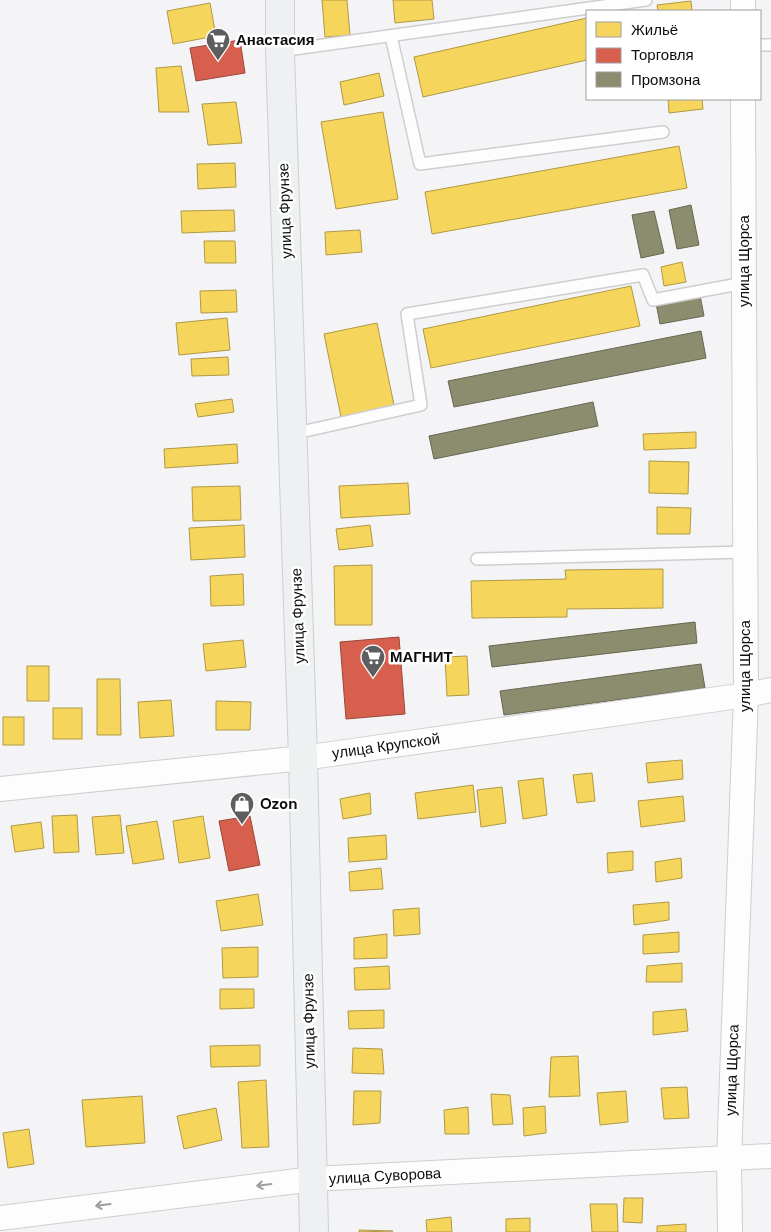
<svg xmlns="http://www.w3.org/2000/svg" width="771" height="1232" font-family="'DM Sans',sans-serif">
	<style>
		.homes { fill: #f6d55c; stroke: #b09945 }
		.shops { fill: #d6604d; stroke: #9a473a }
		.industry { fill: #8c8c6e; stroke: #666652 }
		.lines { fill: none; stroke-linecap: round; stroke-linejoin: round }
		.service-casing { stroke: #ceced0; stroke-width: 14 }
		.minor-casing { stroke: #ceced0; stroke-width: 26 }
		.secondary-casing { stroke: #ceced0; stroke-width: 30 }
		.service { stroke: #fdfdfe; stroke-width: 11 }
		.minor { stroke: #fdfdfe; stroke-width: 24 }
		.secondary { stroke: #edf1f1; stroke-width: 28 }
		.oneway { stroke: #9d9d9e }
		.labels { text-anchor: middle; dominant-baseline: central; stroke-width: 5; stroke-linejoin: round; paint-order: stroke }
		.poi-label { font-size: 15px; font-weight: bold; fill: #0d0d0f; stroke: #fff; text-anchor: start }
		.street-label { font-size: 15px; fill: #0d0d0f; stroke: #fff }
	</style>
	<rect width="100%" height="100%" fill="#f4f4f6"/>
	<g class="homes">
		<path d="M 322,0 L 347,0 L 350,35 L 325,37 Z"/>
		<path d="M 393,0 L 432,0 L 434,19 L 395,23 Z"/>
		<path d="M 691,1 L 692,11 L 658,11 L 657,5 Z"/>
		<path d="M 210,3 L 216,36 L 173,44 L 167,11 Z"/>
		<path d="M 587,18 L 587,60 L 423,97 L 414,57 Z"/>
		<path d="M 181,66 L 189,112 L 159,112 L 156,68 Z"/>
		<path d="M 379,73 L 384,96 L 344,105 L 340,82 Z"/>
		<path d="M 668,99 L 702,99 L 703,109 L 669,113 Z"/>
		<path d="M 236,102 L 242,143 L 208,145 L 202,104 Z"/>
		<path d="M 383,112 L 398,199 L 336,209 L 321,122 Z"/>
		<path d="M 679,146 L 687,188 L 432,234 L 425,192 Z"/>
		<path d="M 235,163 L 236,187 L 198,189 L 197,164 Z"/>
		<path d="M 234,210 L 235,231 L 182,233 L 181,211 Z"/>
		<path d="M 360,230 L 362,252 L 326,255 L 325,232 Z"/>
		<path d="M 204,241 L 235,241 L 236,263 L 205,263 Z"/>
		<path d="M 682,262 L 686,282 L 664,286 L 661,267 Z"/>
		<path d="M 631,286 L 640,326 L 431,368 L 423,329 Z"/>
		<path d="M 236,290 L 237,312 L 201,313 L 200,291 Z"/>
		<path d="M 227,318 L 230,350 L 179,355 L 176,323 Z"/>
		<path d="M 377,323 L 394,405 L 341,417 L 324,334 Z"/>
		<path d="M 228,357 L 229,375 L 192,376 L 191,359 Z"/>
		<path d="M 232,399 L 234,412 L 198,417 L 195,404 Z"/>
		<path d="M 696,432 L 696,448 L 644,450 L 643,434 Z"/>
		<path d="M 237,444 L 238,463 L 165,468 L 164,449 Z"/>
		<path d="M 649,461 L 689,462 L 688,494 L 649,493 Z"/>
		<path d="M 408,483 L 410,514 L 341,518 L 339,486 Z"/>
		<path d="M 240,486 L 241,520 L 193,521 L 192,487 Z"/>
		<path d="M 657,507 L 691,508 L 690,534 L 657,534 Z"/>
		<path d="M 244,525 L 245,557 L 191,560 L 189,528 Z"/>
		<path d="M 370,525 L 373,546 L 339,550 L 336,529 Z"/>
		<path d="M 372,565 L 372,625 L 335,625 L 334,566 Z"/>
		<path d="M 663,569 L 663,608 L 567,609 L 567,617 L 472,618 L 471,581 L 566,579 L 565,570 Z"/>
		<path d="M 243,574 L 244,605 L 211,606 L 210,576 Z"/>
		<path d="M 243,640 L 246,667 L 206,671 L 203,644 Z"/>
		<path d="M 467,656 L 469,695 L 447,696 L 445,657 Z"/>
		<rect x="27" y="666" width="22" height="35"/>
		<path d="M 97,679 L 120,679 L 121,735 L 97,735 Z"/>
		<path d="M 171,700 L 174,736 L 140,738 L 138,702 Z"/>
		<path d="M 216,701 L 251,702 L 250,730 L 216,730 Z"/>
		<rect x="53" y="708" width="29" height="31"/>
		<rect x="3" y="717" width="21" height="28"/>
		<path d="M 682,760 L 683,779 L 648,783 L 646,763 Z"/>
		<path d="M 592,773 L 595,801 L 577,803 L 573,775 Z"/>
		<path d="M 543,778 L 547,815 L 523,819 L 518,781 Z"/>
		<path d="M 473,785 L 476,812 L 418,819 L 415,793 Z"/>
		<path d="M 502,787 L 506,823 L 481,827 L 477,790 Z"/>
		<path d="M 370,793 L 371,814 L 343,819 L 340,799 Z"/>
		<path d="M 683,796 L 685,821 L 641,827 L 638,801 Z"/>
		<path d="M 77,815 L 79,852 L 54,853 L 52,816 Z"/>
		<path d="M 120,815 L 124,853 L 96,855 L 92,817 Z"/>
		<path d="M 203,816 L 210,858 L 179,863 L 173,821 Z"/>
		<path d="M 157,821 L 164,859 L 133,864 L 126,826 Z"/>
		<path d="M 41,822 L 44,848 L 15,852 L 11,826 Z"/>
		<path d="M 386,835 L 387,859 L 349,862 L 348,838 Z"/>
		<path d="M 633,851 L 633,870 L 608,873 L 607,853 Z"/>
		<path d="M 681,858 L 682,878 L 656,882 L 655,862 Z"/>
		<path d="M 381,868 L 383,889 L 350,891 L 349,872 Z"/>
		<path d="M 258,894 L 263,925 L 221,931 L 216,901 Z"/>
		<path d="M 669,902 L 669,920 L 634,925 L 633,905 Z"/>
		<path d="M 419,908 L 420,934 L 394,936 L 393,910 Z"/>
		<path d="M 679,932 L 679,952 L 643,954 L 643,935 Z"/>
		<path d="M 387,934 L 387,958 L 354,959 L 354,938 Z"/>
		<path d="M 258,947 L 258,977 L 223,978 L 222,948 Z"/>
		<path d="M 682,963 L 682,982 L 646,982 L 647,966 Z"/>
		<path d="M 389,966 L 390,989 L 355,990 L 354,968 Z"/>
		<path d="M 220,989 L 254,989 L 254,1008 L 220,1009 Z"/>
		<path d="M 686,1009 L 688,1031 L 653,1035 L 653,1012 Z"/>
		<path d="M 384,1010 L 384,1028 L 349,1029 L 348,1011 Z"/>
		<path d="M 260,1045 L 260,1066 L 211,1067 L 210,1046 Z"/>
		<path d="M 353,1048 L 382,1049 L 384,1074 L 352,1073 Z"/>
		<path d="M 578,1056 L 580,1096 L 549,1097 L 551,1057 Z"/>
		<path d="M 266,1080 L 269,1147 L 242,1148 L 238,1082 Z"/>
		<path d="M 687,1087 L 689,1118 L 664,1119 L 661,1088 Z"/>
		<path d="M 354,1091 L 381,1091 L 380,1123 L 353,1125 Z"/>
		<path d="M 626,1091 L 628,1122 L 600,1125 L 597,1093 Z"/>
		<path d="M 491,1094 L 510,1095 L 513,1124 L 493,1125 Z"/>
		<path d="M 142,1096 L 145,1143 L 86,1147 L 82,1100 Z"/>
		<path d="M 545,1106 L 546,1133 L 524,1136 L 523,1108 Z"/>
		<path d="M 468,1107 L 469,1134 L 445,1134 L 444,1110 Z"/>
		<path d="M 216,1108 L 222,1140 L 184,1149 L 177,1116 Z"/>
		<path d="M 29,1129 L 34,1164 L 8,1168 L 3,1133 Z"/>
		<path d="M 624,1198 L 643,1198 L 642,1223 L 623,1222 Z"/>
		<path d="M 590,1204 L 617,1204 L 618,1232 L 592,1232 Z"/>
		<path d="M 451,1217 L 452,1232 L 427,1232 L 426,1220 Z"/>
		<path d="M 530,1218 L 530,1232 L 506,1232 L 506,1219 Z"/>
		<path d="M 686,1224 L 686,1232 L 657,1232 L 657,1226 Z"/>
		<path d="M 359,1230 L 393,1231 L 359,1232 Z"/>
	</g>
	<g class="shops">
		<path d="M 240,40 L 245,73 L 196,81 L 190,48 Z"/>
		<path d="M 399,637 L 405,714 L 346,719 L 340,642 Z"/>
		<path d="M 250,816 L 260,865 L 229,871 L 219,821 Z"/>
	</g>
	<g class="industry">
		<path d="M 691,205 L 699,245 L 677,249 L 669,210 Z"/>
		<path d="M 654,211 L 664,253 L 641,258 L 632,215 Z"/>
		<path d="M 700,295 L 704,316 L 660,324 L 656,303 Z"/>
		<path d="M 701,331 L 706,358 L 454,407 L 448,381 Z"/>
		<path d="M 593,402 L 598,426 L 434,459 L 429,436 Z"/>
		<path d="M 695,622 L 697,643 L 492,667 L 489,646 Z"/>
		<path d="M 701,664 L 705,688 L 504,715 L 500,691 Z"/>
	</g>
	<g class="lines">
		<defs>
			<g id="service">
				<path d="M 391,36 L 420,164 L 663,132"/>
				<path d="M 760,45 L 771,45"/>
				<path d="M 280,51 L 646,0"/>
				<path d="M 292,434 L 421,405 L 407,314 L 643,275 L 653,300 L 744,283"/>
				<path d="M 477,559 L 745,552"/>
			</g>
			<g id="minor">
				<path d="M 743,0 L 743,11"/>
				<path d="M 0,789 L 303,758 L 746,695 L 771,690"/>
				<path d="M 0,1218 L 313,1179 L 771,1156"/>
				<path d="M 730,1232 L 729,1160 L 746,695 L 743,99"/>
			</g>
			<path id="secondary" d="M 280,0 L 280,51 L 303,758 L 314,1232"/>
		</defs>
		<use href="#service" class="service-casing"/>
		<use href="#minor" class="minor-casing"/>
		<use href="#secondary" class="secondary-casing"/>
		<use href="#service" class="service"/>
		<use href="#minor" class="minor"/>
		<use href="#secondary" class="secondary"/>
	</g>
	<defs><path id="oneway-shaft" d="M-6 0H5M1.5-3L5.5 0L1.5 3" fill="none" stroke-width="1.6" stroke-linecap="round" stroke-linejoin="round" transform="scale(1.25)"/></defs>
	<g class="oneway">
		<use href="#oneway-shaft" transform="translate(264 1185) rotate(173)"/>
		<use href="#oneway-shaft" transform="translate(103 1205) rotate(173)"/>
	</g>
	<defs>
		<symbol id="supermarket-pin" viewBox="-11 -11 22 30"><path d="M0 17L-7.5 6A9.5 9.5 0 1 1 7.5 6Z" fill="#5e5e60" stroke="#fff"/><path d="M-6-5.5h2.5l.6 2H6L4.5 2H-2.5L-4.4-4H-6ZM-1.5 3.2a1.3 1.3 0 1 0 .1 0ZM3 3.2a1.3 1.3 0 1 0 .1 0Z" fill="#fff"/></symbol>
		<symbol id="shop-pin" viewBox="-11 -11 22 30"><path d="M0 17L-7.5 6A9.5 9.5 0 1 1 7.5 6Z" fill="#5e5e60" stroke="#fff"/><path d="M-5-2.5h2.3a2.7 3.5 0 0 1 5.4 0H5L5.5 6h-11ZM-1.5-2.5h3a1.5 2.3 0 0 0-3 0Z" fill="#fff"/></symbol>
	</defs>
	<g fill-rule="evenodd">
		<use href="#supermarket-pin" x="204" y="26" width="28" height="38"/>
		<use href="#supermarket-pin" x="359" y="643" width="28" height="38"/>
		<use href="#shop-pin" x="228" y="790" width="28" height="38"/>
	</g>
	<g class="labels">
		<g class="poi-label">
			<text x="236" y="40">Анастасия</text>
			<text x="390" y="657">МАГНИТ</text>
			<text x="260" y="804">Ozon</text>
		</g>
		<g class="street-label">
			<text transform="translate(285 211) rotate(-92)">улица Фрунзе</text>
			<text transform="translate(744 261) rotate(-90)">улица Щорса</text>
			<text transform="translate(298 616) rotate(-92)">улица Фрунзе</text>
			<text transform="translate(745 666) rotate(-90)">улица Щорса</text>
			<text transform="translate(386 746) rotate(-8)">улица Крупской</text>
			<text transform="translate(309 1021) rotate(-91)">улица Фрунзе</text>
			<text transform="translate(732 1070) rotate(-88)">улица Щорса</text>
			<text transform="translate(385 1176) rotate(-3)">улица Суворова</text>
		</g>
	</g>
	<rect x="586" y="10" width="175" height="90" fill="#ffffff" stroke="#9e9e9f"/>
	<rect x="596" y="22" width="25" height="15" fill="#f6d55c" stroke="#9e9e9f"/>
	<text x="631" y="35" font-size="15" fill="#0d0d0f">Жильё</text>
	<rect x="596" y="48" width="25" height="15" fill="#d6604d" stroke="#9e9e9f"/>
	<text x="631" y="60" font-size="15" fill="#0d0d0f">Торговля</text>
	<rect x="596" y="72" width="25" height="15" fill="#8c8c6e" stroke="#9e9e9f"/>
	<text x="631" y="85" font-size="15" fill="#0d0d0f">Промзона</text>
</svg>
